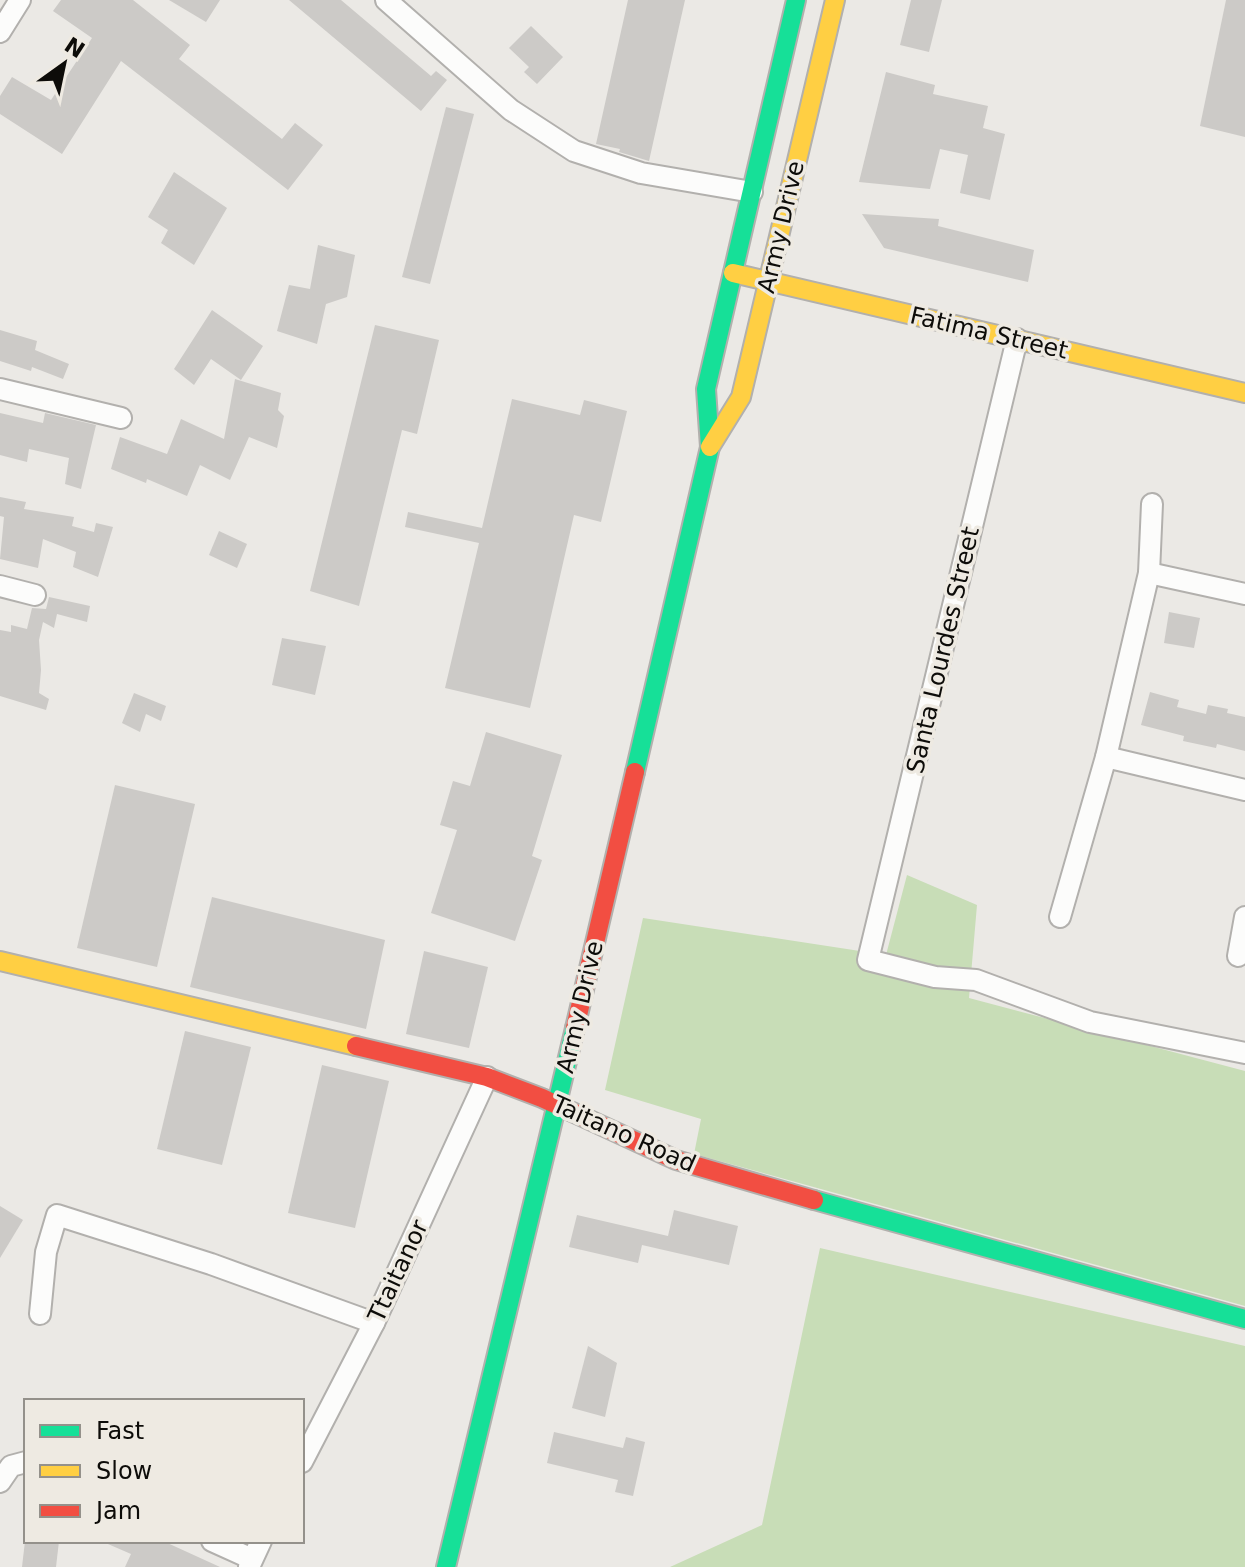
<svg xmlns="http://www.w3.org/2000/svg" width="1245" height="1567" font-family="'DejaVu Sans',sans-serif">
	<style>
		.green { fill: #c8ddb7 }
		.building { fill: #cccac7 }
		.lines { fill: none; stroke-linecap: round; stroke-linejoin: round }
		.street-casing { stroke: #b2b0ad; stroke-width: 24 }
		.fast-casing { stroke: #b2b0ad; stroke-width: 22 }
		.slow-casing { stroke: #b2b0ad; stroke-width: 22 }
		.jam-casing { stroke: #b2b0ad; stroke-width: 22 }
		.street { stroke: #fcfcfb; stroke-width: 20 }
		.fast { stroke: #16e098; stroke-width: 18 }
		.slow { stroke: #ffcf43; stroke-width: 18 }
		.jam { stroke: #f24e42; stroke-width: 18 }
		.labels { text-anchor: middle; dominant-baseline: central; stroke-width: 7; stroke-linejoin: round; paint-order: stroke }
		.street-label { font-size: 24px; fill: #0d0c09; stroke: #eeeae2 }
	</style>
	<rect width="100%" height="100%" fill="#ebe9e5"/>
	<g class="green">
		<path d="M 907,875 L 977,905 L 969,998 L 1245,1071 L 1245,1306 L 694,1154 L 701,1119 L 605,1090 L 643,918 L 886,955 Z"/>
		<path d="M 820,1248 L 1245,1346 L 1245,1567 L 670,1567 L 762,1525 Z"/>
	</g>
	<g class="building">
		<path d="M 61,0 L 133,0 L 190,45 L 179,59 L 282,139 L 295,123 L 323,145 L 288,190 L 121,61 L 62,154 L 0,114 L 0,96 L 12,77 L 51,100 L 92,38 L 53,11 Z"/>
		<path d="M 169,0 L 220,0 L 206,22 Z"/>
		<path d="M 289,0 L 341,0 L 431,76 L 436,71 L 447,80 L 421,111 Z"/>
		<path d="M 628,0 L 685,0 L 649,161 L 619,152 L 620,149 L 596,144 Z"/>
		<path d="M 911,0 L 942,0 L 929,52 L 900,45 Z"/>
		<path d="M 1226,0 L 1245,0 L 1245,137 L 1200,126 Z"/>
		<path d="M 531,26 L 563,57 L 537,84 L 524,72 L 529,67 L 509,48 Z"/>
		<path d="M 886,72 L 935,85 L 933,94 L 988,106 L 983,128 L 1005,134 L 990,200 L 960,193 L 968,155 L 940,149 L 930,189 L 859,182 Z"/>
		<path d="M 446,107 L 474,114 L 430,284 L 402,277 Z"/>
		<path d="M 174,172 L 227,208 L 194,265 L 161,243 L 168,230 L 148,217 Z"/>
		<path d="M 862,214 L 939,219 L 938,226 L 1034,250 L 1028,282 L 884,248 Z"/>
		<path d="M 318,245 L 355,255 L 347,297 L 326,304 L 317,344 L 277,331 L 289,285 L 310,289 Z"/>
		<path d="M 212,310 L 263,346 L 241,380 L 211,359 L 194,385 L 174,369 Z"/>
		<path d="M 375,325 L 439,340 L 417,434 L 402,430 L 359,606 L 310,591 Z"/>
		<path d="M 0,330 L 37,341 L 35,350 L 69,364 L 63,379 L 32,367 L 31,371 L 0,361 Z"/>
		<path d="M 235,379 L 281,393 L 278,410 L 284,416 L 277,448 L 249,437 L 230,480 L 200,465 L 187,496 L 147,479 L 146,483 L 111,469 L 120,437 L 167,454 L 181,419 L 224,439 Z"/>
		<path d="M 512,399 L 580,415 L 584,400 L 627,411 L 601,522 L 574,515 L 530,708 L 445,688 L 479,543 L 405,527 L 408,512 L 482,528 Z"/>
		<path d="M 0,413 L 43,423 L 45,413 L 96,425 L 81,489 L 65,484 L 69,458 L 29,449 L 27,462 L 0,455 Z"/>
		<path d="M 0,497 L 26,502 L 24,509 L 74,517 L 72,526 L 94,532 L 96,523 L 113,527 L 98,577 L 73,567 L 76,552 L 43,539 L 38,568 L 0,559 L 4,517 L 0,516 Z"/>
		<path d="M 219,531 L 247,544 L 237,568 L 209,555 Z"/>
		<path d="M 49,597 L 90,606 L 87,622 L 57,614 L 54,628 L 43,622 L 39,640 L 41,670 L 39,693 L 49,699 L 46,710 L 0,696 L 0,630 L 11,632 L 11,625 L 27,629 L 32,608 L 46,609 Z"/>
		<path d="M 1169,612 L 1200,618 L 1194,648 L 1164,643 Z"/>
		<path d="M 282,638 L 326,646 L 315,695 L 272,685 Z"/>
		<path d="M 1150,692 L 1179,700 L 1177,707 L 1206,714 L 1208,705 L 1228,709 L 1227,713 L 1245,717 L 1245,751 L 1217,744 L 1216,748 L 1183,741 L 1184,736 L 1141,725 Z"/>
		<path d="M 134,693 L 166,706 L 161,721 L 146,714 L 140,732 L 122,723 Z"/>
		<path d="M 486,732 L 562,755 L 532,856 L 542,860 L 515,941 L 431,913 L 457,830 L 440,825 L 453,781 L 470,786 Z"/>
		<path d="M 115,785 L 195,804 L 157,967 L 77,948 Z"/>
		<path d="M 212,897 L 385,940 L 366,1029 L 190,987 Z"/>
		<path d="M 424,951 L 488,967 L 469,1048 L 406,1034 Z"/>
		<path d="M 185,1031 L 251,1047 L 222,1165 L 157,1149 Z"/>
		<path d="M 322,1065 L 389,1081 L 355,1228 L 288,1213 Z"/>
		<path d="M 0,1206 L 23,1220 L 0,1258 Z"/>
		<path d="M 674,1210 L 738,1226 L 729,1265 L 642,1245 L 638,1263 L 569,1247 L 577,1215 L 668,1236 Z"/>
		<path d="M 588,1346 L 617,1363 L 605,1417 L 572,1408 Z"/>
		<path d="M 554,1432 L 623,1448 L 626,1437 L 645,1442 L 633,1496 L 615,1492 L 618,1480 L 547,1463 Z"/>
		<path d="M 25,1541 L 59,1541 L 56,1567 L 22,1567 Z"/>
		<path d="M 101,1541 L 163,1541 L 220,1567 L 125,1567 L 131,1554 Z"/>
	</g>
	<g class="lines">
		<defs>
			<g id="street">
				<path d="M 386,0 L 511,110 L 574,151 L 641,173 L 752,192"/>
				<path d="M 0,32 L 20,0"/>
				<path d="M 1017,339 L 868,960 L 935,977 L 976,980 L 1090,1022 L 1245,1053"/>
				<path d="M 0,389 L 121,418"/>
				<path d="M 1149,573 L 1245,594"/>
				<path d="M 0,586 L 35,595"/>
				<path d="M 1106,757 L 1245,790"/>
				<path d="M 1060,917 L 1106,757 L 1149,573 L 1152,504"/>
				<path d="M 1238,956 L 1245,917"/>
				<path d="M 40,1314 L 46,1252 L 57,1215 L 211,1264 L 374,1323"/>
				<path d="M 302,1462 L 374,1323 L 487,1077"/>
				<path d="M 0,1482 L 11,1466 L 26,1462"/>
				<path d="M 212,1541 L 252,1559"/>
				<path d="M 249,1567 L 261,1541"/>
			</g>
			<g id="fast">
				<path d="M 635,772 L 710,447 L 706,389 L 796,0"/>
				<path d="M 814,1200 L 1245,1319"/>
				<path d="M 446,1567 L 575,1028"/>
			</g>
			<g id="slow">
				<path d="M 733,273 L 1245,393"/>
				<path d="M 710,447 L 741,397 L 835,0"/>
				<path d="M 0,961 L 356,1046"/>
			</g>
			<g id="jam">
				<path d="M 575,1028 L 635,772"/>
				<path d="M 356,1046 L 487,1077 L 542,1098 L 676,1160 L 814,1200"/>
			</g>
		</defs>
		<use href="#street" class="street-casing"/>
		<use href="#fast" class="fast-casing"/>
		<use href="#slow" class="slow-casing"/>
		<use href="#jam" class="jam-casing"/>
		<use href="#street" class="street"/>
		<use href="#fast" class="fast"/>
		<use href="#slow" class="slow"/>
		<use href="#jam" class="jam"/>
	</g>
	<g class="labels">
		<g class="street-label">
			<text transform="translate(781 227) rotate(-77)">Army Drive</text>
			<text transform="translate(989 333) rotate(13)">Fatima Street</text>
			<text transform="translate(943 650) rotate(-77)">Santa Lourdes Street</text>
			<text transform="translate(580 1007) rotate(-77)">Army Drive</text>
			<text transform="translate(624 1134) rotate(24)">Taitano Road</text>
			<text transform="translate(398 1271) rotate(-65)">Ttaitanor</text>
		</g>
	</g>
	<rect x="24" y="1399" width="280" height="144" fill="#eeeae2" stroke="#94918b" stroke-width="2"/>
	<rect x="40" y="1425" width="40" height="12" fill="#16e098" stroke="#94918b" stroke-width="2"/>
	<text x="96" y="1439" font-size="24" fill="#0d0c09">Fast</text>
	<rect x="40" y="1465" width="40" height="12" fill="#ffcf43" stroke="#94918b" stroke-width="2"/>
	<text x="96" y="1479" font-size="24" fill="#0d0c09">Slow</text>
	<rect x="40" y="1505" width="40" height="12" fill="#f24e42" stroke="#94918b" stroke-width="2"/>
	<text x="96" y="1519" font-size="24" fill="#0d0c09">Jam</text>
	<g transform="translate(64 64) rotate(33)" stroke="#eeeae2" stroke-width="6" paint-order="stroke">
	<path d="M0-6L14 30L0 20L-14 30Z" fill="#0d0c09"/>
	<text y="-12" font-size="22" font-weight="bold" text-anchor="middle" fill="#0d0c09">N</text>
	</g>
</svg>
